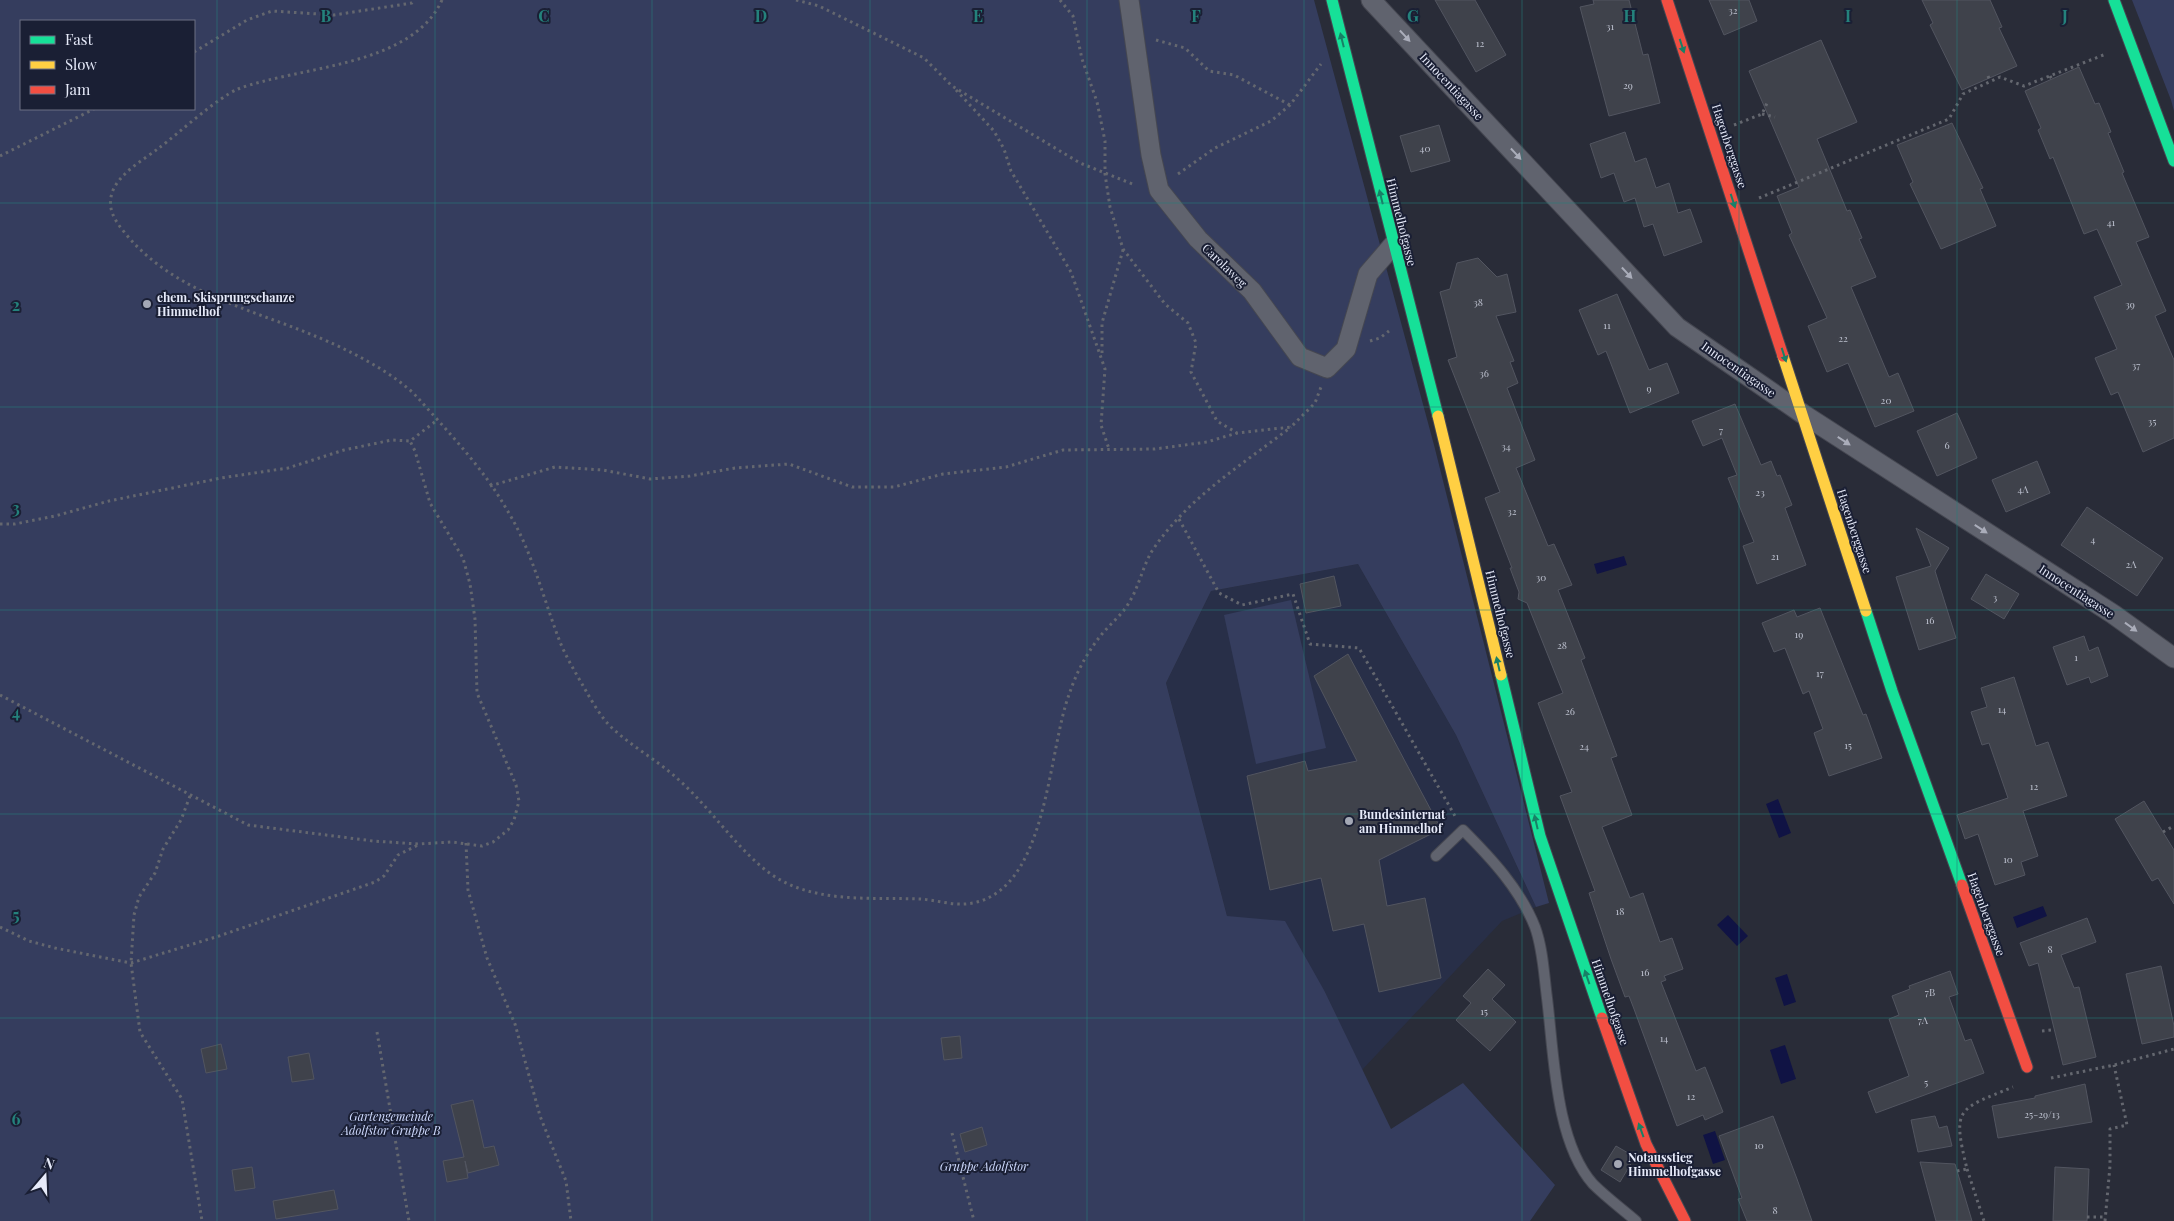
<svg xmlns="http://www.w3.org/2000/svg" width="2174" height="1221" font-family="'Playfair Display',serif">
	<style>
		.built { fill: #282f48 }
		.green { fill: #353d5e; fill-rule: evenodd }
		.water { fill: #101344 }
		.building { fill: #3f424b; stroke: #525560 }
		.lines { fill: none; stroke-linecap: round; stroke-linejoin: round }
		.lane-casing { stroke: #454751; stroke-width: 12 }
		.street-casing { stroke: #454751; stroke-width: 21 }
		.fast-casing { stroke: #454751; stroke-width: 13 }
		.slow-casing { stroke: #454751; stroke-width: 13 }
		.jam-casing { stroke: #454751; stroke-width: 13 }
		.path { stroke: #64676f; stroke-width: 3; stroke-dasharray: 2.5 4; stroke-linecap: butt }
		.lane { stroke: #60636e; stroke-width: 10 }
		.street { stroke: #60636e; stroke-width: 19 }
		.fast { stroke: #16e098; stroke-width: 11 }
		.slow { stroke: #ffcf43; stroke-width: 11 }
		.jam { stroke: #f24e42; stroke-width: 11 }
		.oneway { fill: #aaadba }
		.oneway2 { fill: #188066 }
		.grid { fill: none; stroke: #24827c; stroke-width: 1; stroke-opacity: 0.55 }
		.poi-dot { fill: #a4a8b5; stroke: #1a1f34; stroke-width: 2 }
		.labels { text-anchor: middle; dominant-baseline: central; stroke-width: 4; stroke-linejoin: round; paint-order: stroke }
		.number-label { font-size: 10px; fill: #bcc0ce }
		.street-label { font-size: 12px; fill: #e6eaf9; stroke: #1a1f34 }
		.poi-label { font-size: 12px; font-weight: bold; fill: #e6eaf9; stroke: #1a1f34; text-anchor: start }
		.park-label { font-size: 12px; font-style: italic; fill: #cfdafe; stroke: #1a1f34 }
		.grid-label { font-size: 16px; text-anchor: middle; font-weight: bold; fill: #24827c; stroke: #1a1f34; stroke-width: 4; stroke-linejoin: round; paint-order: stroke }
	</style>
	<rect width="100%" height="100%" fill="#292c38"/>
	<path class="built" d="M 1358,564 L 1456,735 L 1536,907 L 1502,921 L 1362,1070 L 1325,992 L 1227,916 L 1166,683 L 1211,591 Z"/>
	<g class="green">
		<path d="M 0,0 L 1314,0 L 1434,445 L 1549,903 L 1536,907 L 1456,735 L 1358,564 L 1211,591 L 1166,683 L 1227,916 L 1285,921 L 1325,992 L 1391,1129 L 1463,1083 L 1555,1185 L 1530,1221 L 0,1221 ZM 21,21 L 194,21 L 194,109 L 21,109 Z"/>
		<path d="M 2132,0 L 2174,0 L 2174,111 L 2171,100 Z"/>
		<path d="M 1291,600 L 1326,748 L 1256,764 L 1224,615 Z"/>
	</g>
	<g class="water">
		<path d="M 1624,556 L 1627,565 L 1597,574 L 1594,564 Z"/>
		<path d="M 1778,799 L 1791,833 L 1779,838 L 1766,804 Z"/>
		<path d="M 2043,906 L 2047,916 L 2017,928 L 2013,917 Z"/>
		<path d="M 1728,915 L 1748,936 L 1737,946 L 1717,925 Z"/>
		<path d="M 1787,974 L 1796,1002 L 1784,1006 L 1775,978 Z"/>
		<path d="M 1785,1045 L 1796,1079 L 1781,1084 L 1770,1050 Z"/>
		<path d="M 1715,1131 L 1725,1160 L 1713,1164 L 1703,1135 Z"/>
	</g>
	<g class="building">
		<path d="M 1435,0 L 1475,0 L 1506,55 L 1476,72 Z"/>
		<path d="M 1593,0 L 1629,0 L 1643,55 L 1648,54 L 1660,103 L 1609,116 L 1580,7 L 1594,4 Z"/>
		<path d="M 1709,0 L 1749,0 L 1757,21 L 1724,35 Z"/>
		<path d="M 1922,0 L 1990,0 L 2002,27 L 1999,28 L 2017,66 L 1962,90 L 1930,25 L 1933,23 Z"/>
		<path d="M 1821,40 L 1857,122 L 1817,139 L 1847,211 L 1850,210 L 1862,238 L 1859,239 L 1876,277 L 1851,287 L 1889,377 L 1898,373 L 1914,411 L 1875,427 L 1848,363 L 1827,372 L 1808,326 L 1827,318 L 1789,235 L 1792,233 L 1777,196 L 1799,187 L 1749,71 Z"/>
		<path d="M 2079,67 L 2095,104 L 2099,103 L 2111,132 L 2108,133 L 2124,172 L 2122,173 L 2149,237 L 2136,242 L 2166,311 L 2155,316 L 2174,360 L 2174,438 L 2143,452 L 2118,392 L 2111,395 L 2095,358 L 2117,349 L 2094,297 L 2122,285 L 2097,229 L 2084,234 L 2053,157 L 2050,159 L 2038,130 L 2041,128 L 2025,91 Z"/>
		<path d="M 1952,123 L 1983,188 L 1980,189 L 1996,226 L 1941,249 L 1910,184 L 1913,182 L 1897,145 Z"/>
		<path d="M 1439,125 L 1450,161 L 1411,172 L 1400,136 Z"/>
		<path d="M 1625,132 L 1635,162 L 1646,158 L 1656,188 L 1669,183 L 1678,213 L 1690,209 L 1702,242 L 1664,256 L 1653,224 L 1644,227 L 1635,198 L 1624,202 L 1614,173 L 1601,178 L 1590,144 Z"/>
		<path d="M 1478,258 L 1497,277 L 1507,274 L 1516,312 L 1496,316 L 1514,361 L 1510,362 L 1518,383 L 1507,388 L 1535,460 L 1516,468 L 1548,546 L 1554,544 L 1572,585 L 1558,590 L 1585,658 L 1581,660 L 1617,756 L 1611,758 L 1632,815 L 1602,827 L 1630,898 L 1643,893 L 1660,942 L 1672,938 L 1683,969 L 1664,976 L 1666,980 L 1661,982 L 1696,1071 L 1705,1067 L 1723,1112 L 1705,1120 L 1703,1115 L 1677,1126 L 1634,1009 L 1629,996 L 1625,997 L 1611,959 L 1589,893 L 1595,891 L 1560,796 L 1572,792 L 1538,703 L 1563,693 L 1527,603 L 1518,599 L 1519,592 L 1510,568 L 1512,568 L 1485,498 L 1500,492 L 1448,360 L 1457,357 L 1440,292 L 1450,289 L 1457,263 Z"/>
		<path d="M 1617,294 L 1649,370 L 1667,363 L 1679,393 L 1630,413 L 1606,351 L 1598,355 L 1579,310 Z"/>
		<path d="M 1735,404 L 1761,465 L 1771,461 L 1777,476 L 1780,475 L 1792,505 L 1785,508 L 1806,565 L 1757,584 L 1743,546 L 1754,542 L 1728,478 L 1737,475 L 1722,438 L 1703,446 L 1692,421 Z"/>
		<path d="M 1957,413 L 1977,458 L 1937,476 L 1917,431 Z"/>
		<path d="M 2037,461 L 2050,493 L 2006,512 L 1992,480 Z"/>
		<path d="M 2087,507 L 2163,558 L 2137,596 L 2061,545 Z"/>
		<path d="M 1916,528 L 1949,548 L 1935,571 L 1956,638 L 1919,650 L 1896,577 L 1931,566 Z"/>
		<path d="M 1986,574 L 2019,594 L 2004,619 L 1971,599 Z"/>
		<path d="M 1334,576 L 1341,606 L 1306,613 L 1300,584 Z"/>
		<path d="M 1820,608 L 1863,715 L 1866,714 L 1882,758 L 1829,776 L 1814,733 L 1823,729 L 1809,691 L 1803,694 L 1785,648 L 1774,652 L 1762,623 L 1794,610 L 1797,617 Z"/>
		<path d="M 2084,636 L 2089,651 L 2098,647 L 2108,676 L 2091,683 L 2089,677 L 2067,685 L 2053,647 Z"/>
		<path d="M 1348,654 L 1441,829 L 1379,860 L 1387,906 L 1425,898 L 1441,978 L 1379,992 L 1364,924 L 1333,931 L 1321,878 L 1270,890 L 1247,776 L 1305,761 L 1308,771 L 1357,761 L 1314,676 Z"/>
		<path d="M 2014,677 L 2036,746 L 2048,742 L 2067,796 L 2023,811 L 2038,856 L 2021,862 L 2025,875 L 1995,885 L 1978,834 L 1965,839 L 1957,815 L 2008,798 L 1989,743 L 1982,745 L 1971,712 L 1987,707 L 1981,688 Z"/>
		<path d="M 2144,801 L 2174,850 L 2174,904 L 2158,878 L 2152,881 L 2115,819 Z"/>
		<path d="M 2087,918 L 2096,942 L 2061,955 L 2074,988 L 2079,987 L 2096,1057 L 2063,1065 L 2038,963 L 2029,966 L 2020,943 Z"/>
		<path d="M 2161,966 L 2174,1026 L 2174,1037 L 2142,1044 L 2126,974 Z"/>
		<path d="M 1488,969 L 1505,985 L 1492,999 L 1516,1022 L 1490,1051 L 1456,1020 L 1471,1003 L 1463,996 Z"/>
		<path d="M 1950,971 L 1958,994 L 1949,997 L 1965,1041 L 1971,1039 L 1984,1073 L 1876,1113 L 1868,1092 L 1909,1076 L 1889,1019 L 1899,1015 L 1892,996 L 1910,989 L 1909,986 Z"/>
		<path d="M 960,1036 L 962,1058 L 944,1060 L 941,1038 Z"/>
		<path d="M 221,1044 L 227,1069 L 206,1073 L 201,1049 Z"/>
		<path d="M 309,1053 L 314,1079 L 292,1082 L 288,1057 Z"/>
		<path d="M 2085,1084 L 2092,1122 L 1998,1138 L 1992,1106 L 2035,1098 L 2035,1096 Z"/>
		<path d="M 473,1100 L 484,1148 L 494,1146 L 499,1165 L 468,1173 L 465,1161 L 468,1178 L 447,1182 L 443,1161 L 464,1157 L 451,1105 Z"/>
		<path d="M 1773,1116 L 1797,1179 L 1812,1221 L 1747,1221 L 1738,1199 L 1742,1198 L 1719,1136 Z"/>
		<path d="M 1935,1116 L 1939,1128 L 1947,1126 L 1952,1146 L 1918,1152 L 1911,1120 Z"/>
		<path d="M 982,1127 L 987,1145 L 965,1152 L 960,1134 Z"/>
		<path d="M 1616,1146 L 1635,1157 L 1620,1182 L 1601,1170 Z"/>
		<path d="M 1920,1162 L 1955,1164 L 1972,1221 L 1936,1221 Z"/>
		<path d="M 252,1167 L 255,1188 L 235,1191 L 232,1170 Z"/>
		<path d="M 2055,1167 L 2089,1169 L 2087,1221 L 2053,1221 Z"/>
		<path d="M 334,1190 L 338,1209 L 276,1219 L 273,1201 Z"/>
	</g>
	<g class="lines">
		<defs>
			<path id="lane" d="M 1436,856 L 1463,830 C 1491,858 1520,889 1535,927 C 1543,949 1544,975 1547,998 C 1554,1054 1555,1141 1593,1184 C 1606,1197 1622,1209 1636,1221"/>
			<g id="street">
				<path d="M 1129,0 L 1151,155 L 1159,190 L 1198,239 L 1252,291 L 1300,357 L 1327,368 L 1346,349 L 1368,274 L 1393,245"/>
				<path d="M 1371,0 L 1677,327 L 1803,414 L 2113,614 L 2174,658"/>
			</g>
			<g id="fast">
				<path d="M 1332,0 L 1438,416"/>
				<path d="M 2114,0 L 2174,161"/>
				<path d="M 1866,611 L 1892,691 L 1962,885"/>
				<path d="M 1501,675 L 1540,836 L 1602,1018"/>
			</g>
			<g id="slow">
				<path d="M 1783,356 L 1866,611"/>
				<path d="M 1438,416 L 1501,675"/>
			</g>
			<g id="jam">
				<path d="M 1667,0 L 1783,356"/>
				<path d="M 1962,885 L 2027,1067"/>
				<path d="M 1602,1018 L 1646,1144 L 1685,1221"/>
			</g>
		</defs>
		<use href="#lane" class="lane-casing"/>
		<use href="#street" class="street-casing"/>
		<use href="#fast" class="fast-casing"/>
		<use href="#slow" class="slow-casing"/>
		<use href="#jam" class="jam-casing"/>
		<g class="path">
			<path d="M 442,0 C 412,67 299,66 238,89 C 217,98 179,133 159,148 C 143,160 118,174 112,193 C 107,209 115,221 125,233 C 173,292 248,308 315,336 C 347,349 395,373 418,398 C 449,433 484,469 507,510 C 532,550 543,598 560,642 C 567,659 577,675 586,691 C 593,703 601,717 611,727 C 632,747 659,761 680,781 C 710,808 732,842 763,868 C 807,905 868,897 921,899 C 935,900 951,905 965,904 C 1049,898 1047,750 1070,692 C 1077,671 1088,651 1102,634 C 1111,623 1123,614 1130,601 C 1139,586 1143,566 1152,551 C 1187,498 1242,465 1291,427"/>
			<path d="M 796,0 L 819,6 L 924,58 L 952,86 L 1080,163 L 1135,185"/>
			<path d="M 1060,0 L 1073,16 L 1082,59 L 1097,102 L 1105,141 L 1105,174 L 1110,207 L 1123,249 L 1165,304 L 1188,323 L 1196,343 L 1191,372 L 1217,421 L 1237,433 L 1291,427 L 1315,403 L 1321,387"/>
			<path d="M 1156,40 L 1185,48 L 1209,71 L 1234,75 L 1290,105"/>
			<path d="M 194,52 L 247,20 L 272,11 L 334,15 L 412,3 L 415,0"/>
			<path d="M 1988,76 L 1990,81"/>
			<path d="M 2050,76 L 2053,81"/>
			<path d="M 956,90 L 994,131 L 1004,149 L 1011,171 L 1071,272 L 1105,369 L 1101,425 L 1109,449"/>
			<path d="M 1762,114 L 1775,117"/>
			<path d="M 1734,125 L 1762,114 L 1768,101"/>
			<path d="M 0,156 L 94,109"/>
			<path d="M 1178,174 L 1215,148 L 1271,121 L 1290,105 L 1321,64"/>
			<path d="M 1759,198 L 1949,119 L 1963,94 L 2000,77 L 2024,86 L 2106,54"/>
			<path d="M 1370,341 L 1380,338 L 1389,331"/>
			<path d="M 1102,353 L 1102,323 L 1123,250"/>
			<path d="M 490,486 L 555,467 L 603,470 L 650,479 L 690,476 L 735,468 L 789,464 L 852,487 L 894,487 L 943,474 L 1006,467 L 1063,450 L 1155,449 L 1207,442 L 1237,433"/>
			<path d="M 1179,519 L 1219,593 L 1242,605 L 1293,594 L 1310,644 L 1359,648 L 1455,816"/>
			<path d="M 0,524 L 15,524 L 55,516 L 109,501 L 221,478 L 288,468 L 344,450 L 392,440 L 410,441 L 436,421"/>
			<path d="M 0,695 L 248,825 L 373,841 L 418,844 L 452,842 L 482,846 L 493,842 L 508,830 L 514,820 L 519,801 L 516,785 L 477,693 L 475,619 L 470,584 L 463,558 L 430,503 L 415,451 L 410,441"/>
			<path d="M 190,796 L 181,820 L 163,849 L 155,873 L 139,897 L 134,915 L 131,963 L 140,1032 L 182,1099 L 202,1221"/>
			<path d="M 2163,832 L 2174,826"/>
			<path d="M 466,843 L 468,890 L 487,958 L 515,1024 L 540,1116 L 566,1181 L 571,1221"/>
			<path d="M 0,927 L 29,941 L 55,948 L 131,963 L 219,936 L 375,882 L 384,876 L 398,855 L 418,845"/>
			<path d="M 2042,1031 L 2052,1030"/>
			<path d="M 377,1032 L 409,1221"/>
			<path d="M 2051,1078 L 2114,1065 L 2174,1049"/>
			<path d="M 952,1133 L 974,1221"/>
			<path d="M 1967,1169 L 1984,1221"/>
			<path d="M 1957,1171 L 1967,1169 C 1952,1107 1957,1110 2013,1087"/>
			<path d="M 2087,1217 L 2106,1217"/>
			<path d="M 2105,1221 L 2110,1166 L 2110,1129 L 2127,1125 L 2114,1065"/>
		</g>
		<use href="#lane" class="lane"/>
		<use href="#street" class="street"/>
		<use href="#fast" class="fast"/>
		<use href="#slow" class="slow"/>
		<use href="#jam" class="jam"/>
	</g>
	<defs><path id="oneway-solid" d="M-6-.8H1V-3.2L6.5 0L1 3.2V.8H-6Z" transform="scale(1.25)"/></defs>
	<g class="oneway">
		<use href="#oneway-solid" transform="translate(1405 36) rotate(47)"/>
		<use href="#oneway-solid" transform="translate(1516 154) rotate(47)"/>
		<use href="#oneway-solid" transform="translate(1627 273) rotate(47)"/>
		<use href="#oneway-solid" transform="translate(1844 441) rotate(33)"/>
		<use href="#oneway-solid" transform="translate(1981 529) rotate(33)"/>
		<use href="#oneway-solid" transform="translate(2131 627) rotate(36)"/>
	</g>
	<g class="oneway2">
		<use href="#oneway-solid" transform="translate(1342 40) rotate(-104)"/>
		<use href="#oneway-solid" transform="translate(1682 46) rotate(72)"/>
		<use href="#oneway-solid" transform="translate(1381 197) rotate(-104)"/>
		<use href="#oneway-solid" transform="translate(1733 201) rotate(72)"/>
		<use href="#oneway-solid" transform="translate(1784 355) rotate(72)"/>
		<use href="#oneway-solid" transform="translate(1498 664) rotate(-103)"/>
		<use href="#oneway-solid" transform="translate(1536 822) rotate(-103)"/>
		<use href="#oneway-solid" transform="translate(1587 977) rotate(-109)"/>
		<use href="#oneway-solid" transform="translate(1641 1130) rotate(-110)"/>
	</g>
	<path class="grid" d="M 217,0 L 217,1221M 435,0 L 435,1221M 652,0 L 652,1221M 870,0 L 870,1221M 1087,0 L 1087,1221M 1304,0 L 1304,1221M 1522,0 L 1522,1221M 1739,0 L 1739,1221M 1957,0 L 1957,1221M 0,203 L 2174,203M 0,407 L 2174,407M 0,610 L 2174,610M 0,814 L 2174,814M 0,1018 L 2174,1018"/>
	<g class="poi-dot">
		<circle cx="147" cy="304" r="5"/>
		<circle cx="1349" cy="821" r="5"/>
		<circle cx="1618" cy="1164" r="5"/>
	</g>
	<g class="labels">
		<g class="number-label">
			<text x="1733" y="10">32</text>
			<text x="1610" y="26">31</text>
			<text x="1480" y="43">12</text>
			<text x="1628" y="85">29</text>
			<text x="1425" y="148">40</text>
			<text x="2111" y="222">41</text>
			<text x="1478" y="302">38</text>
			<text x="2130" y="304">39</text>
			<text x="1607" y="325">11</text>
			<text x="1843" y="338">22</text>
			<text x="2136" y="365">37</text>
			<text x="1484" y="373">36</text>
			<text x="1649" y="388">9</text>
			<text x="1886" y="400">20</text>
			<text x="2152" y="421">35</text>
			<text x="1721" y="430">7</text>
			<text x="1947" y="445">6</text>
			<text x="1506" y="446">34</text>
			<text x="2023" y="489">4A</text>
			<text x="1760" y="492">23</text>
			<text x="1512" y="511">32</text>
			<text x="2093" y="539">4</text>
			<text x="1775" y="556">21</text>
			<text x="2131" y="564">2A</text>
			<text x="1541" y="577">30</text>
			<text x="1995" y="597">3</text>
			<text x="1930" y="620">16</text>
			<text x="1799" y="634">19</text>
			<text x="1562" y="645">28</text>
			<text x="2076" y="657">1</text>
			<text x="1820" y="673">17</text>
			<text x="2002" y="709">14</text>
			<text x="1570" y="711">26</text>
			<text x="1848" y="745">15</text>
			<text x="1584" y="746">24</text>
			<text x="2034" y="786">12</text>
			<text x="2008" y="859">10</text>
			<text x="1620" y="911">18</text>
			<text x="2050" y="949">8</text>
			<text x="1645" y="972">16</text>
			<text x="1930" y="992">7B</text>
			<text x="1484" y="1011">15</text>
			<text x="1923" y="1020">7A</text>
			<text x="1664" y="1038">14</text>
			<text x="1926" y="1082">5</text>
			<text x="1691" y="1096">12</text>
			<text x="2042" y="1114">25-29/13</text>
			<text x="1759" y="1145">10</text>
			<text x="1775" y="1210">8</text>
		</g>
		<g class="street-label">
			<text transform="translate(1452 86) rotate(47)">Innocentiagasse</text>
			<text transform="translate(1730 146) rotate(72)">Hagenberggasse</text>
			<text transform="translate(1402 222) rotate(76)">Himmelhofgasse</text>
			<text transform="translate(1225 265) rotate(44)">Carolaweg</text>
			<text transform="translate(1739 369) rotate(35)">Innocentiagasse</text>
			<text transform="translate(1855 531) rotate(72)">Hagenberggasse</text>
			<text transform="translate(2077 591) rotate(33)">Innocentiagasse</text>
			<text transform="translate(1501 614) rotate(76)">Himmelhofgasse</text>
			<text transform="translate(1987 914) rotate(70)">Hagenberggasse</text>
			<text transform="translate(1611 1002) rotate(71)">Himmelhofgasse</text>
		</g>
		<g class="poi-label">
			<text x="157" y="297">ehem. Skisprungschanze<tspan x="157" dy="14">Himmelhof</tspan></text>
			<text x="1359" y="814">Bundesinternat<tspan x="1359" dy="14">am Himmelhof</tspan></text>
			<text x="1628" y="1157">Notausstieg<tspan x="1628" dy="14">Himmelhofgasse</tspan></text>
		</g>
		<g class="park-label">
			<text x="391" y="1116">Gartengemeinde<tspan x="391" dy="14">Adolfstor Gruppe B</tspan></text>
			<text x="984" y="1166">Gruppe Adolfstor</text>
		</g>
	</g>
	<g class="grid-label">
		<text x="326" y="22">B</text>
		<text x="544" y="22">C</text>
		<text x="761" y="22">D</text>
		<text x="978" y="22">E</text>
		<text x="1196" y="22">F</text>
		<text x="1413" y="22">G</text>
		<text x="1630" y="22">H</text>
		<text x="1848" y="22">I</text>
		<text x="2065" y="22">J</text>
		<text x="16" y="311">2</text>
		<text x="16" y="514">3</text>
		<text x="16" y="718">4</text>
		<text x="16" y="921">5</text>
		<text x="16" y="1125">6</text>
	</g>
	<rect x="20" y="20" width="175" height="90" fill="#1a1f34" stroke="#6c7083"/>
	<rect x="30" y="36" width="25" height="8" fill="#16e098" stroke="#6c7083"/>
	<text x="65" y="45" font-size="15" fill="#e6eaf9">Fast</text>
	<rect x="30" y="61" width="25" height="8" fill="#ffcf43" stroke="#6c7083"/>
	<text x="65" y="70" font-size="15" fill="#e6eaf9">Slow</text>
	<rect x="30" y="86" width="25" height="8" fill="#f24e42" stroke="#6c7083"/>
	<text x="65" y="95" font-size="15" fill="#e6eaf9">Jam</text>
	<g transform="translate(45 1176) rotate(19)" stroke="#1a1f34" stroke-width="4" paint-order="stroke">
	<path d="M0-4L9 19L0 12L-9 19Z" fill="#e6eaf9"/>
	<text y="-8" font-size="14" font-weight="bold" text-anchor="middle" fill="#e6eaf9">N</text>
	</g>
</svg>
